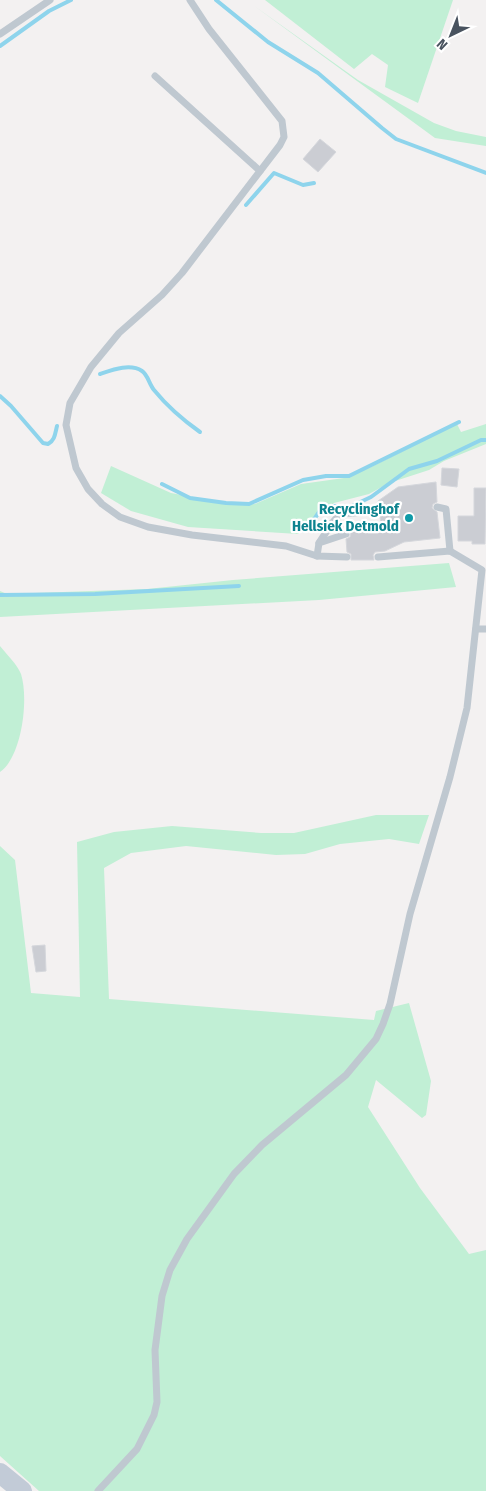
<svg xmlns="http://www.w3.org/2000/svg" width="486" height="1491" font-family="'Fira Sans Condensed',sans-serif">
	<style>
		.green { fill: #c1efd5 }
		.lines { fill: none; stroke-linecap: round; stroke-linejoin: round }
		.stream { stroke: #8ed4ec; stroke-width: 4 }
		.building { fill: #cbcdd3; stroke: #d5d7dc }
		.lane { stroke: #bfc8d0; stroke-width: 7 }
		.secondary { stroke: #c2cbd7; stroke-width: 20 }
		.culture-dot { fill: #0f9aa8; stroke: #fff; stroke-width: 2 }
		.labels { text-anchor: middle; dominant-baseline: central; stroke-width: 4.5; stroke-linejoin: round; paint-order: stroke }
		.culture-label { font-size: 15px; font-weight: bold; fill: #0d838f; stroke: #fff; text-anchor: end }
	</style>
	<rect width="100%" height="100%" fill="#f3f1f1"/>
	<g class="green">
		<path d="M 246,0 L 358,80 L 434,123 L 456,131 L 486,137 L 486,146 L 435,138 Z"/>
		<path d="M 265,0 L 453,0 L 418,103 L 385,87 L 388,65 L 372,54 L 354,69 Z"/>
		<path d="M 457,424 L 461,432 L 486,424 L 486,444 L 444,461 L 429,470 L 389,483 L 369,494 L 334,503 L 298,534 L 188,527 L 131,511 L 101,493 L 111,466 L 171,493 L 234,505 L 255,504 L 301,484 L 344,478 L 371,467 Z"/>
		<path d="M 449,563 L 456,587 L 319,600 L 0,617 L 0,591 L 7,594 L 147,589 L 233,580 Z"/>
		<path d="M 0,646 C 6,654 17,664 21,674 C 29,699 22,757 0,772 Z"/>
		<path d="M 376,815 L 429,815 L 419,844 L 389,839 L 340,844 L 305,854 L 276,855 L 186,846 L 131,853 L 104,868 L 109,999 L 374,1020 L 376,1011 L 409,1003 L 431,1081 L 426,1115 L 422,1118 L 376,1080 L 368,1107 L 420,1188 L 469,1254 L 486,1250 L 486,1491 L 39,1491 L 0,1456 L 0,846 L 15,860 L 31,993 L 80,997 L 77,842 L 114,832 L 172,826 L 261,833 L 294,833 Z"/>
	</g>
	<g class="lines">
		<g class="stream">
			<path d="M 216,0 L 268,42 L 318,73 L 382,128 L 396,139 L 486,173"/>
			<path d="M 0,46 L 49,11 L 71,0"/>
			<path d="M 246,205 L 274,173 L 303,185 L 314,183"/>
			<path d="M 100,374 C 112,370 130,363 142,371 C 148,375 149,384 154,390 C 167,406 183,420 200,432"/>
			<path d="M 0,396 L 11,406 L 43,443 L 48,444 C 55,440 55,434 57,426"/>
			<path d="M 162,484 L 190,498 L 226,503 L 249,504 L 303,480 L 326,476 L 349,476 L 459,422"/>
			<path d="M 304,531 C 313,524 316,514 324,506 L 352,506 L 371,497 L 409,469 L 437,461 L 481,440 L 486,440"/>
			<path d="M 0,595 L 95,594 L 239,586"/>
		</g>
	</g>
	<g class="building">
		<path d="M 320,139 L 336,152 L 318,172 L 303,159 Z"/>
		<path d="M 442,468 L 459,469 L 457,487 L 441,485 Z"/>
		<path d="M 436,482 L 437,502 L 433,504 L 432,508 L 437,512 L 440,538 L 404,542 L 385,551 L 375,552 L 373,555 L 374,560 L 351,560 L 351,554 L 347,552 L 346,539 L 350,537 L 351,533 L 346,529 L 346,525 L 381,525 L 380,516 L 384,514 L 384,510 L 382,506 L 379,506 L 378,501 L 398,487 Z"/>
		<path d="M 474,488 L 486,488 L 485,544 L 472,544 L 472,541 L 458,541 L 458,516 L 474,516 Z"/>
		<path d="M 45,945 L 46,971 L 36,972 L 32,946 Z"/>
	</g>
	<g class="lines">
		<g class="lane">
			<path d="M 190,0 L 209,29 L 282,121 L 284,137 L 280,145 L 182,273 L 162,295 L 119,333 L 91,367 L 70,403 L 66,425 L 76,468 L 88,489 L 102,504 L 120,517 L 148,527 L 192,535 L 286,546 L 317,556 L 347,557"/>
			<path d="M 0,34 L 50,0"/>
			<path d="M 155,76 L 260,171"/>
			<path d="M 437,507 L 446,509 L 450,551"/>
			<path d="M 319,543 L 332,523 L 340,514 L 379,511"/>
			<path d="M 317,556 L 319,543 L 346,534"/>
			<path d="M 476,629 L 486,629"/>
			<path d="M 98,1491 L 137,1449 L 154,1415 L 157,1402 L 155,1350 L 162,1296 L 170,1270 L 187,1239 L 234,1174 L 262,1145 L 346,1075 L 376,1039 L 383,1024 L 390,1004 L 410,914 L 450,777 L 467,708 L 482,570 L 450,551 L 378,557"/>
		</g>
		<path class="secondary" d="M 0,1473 L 22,1491"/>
	</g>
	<circle class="culture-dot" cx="409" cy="518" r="5"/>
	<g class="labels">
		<g class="culture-label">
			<text x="399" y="509">Recyclinghof<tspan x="399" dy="17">Hellsiek Detmold</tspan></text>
		</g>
	</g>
	<g transform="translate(451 35) rotate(223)" stroke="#ffffff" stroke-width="4" paint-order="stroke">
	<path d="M0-4L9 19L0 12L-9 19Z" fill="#49535f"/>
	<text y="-8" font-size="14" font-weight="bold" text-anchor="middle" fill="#49535f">N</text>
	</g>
</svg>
